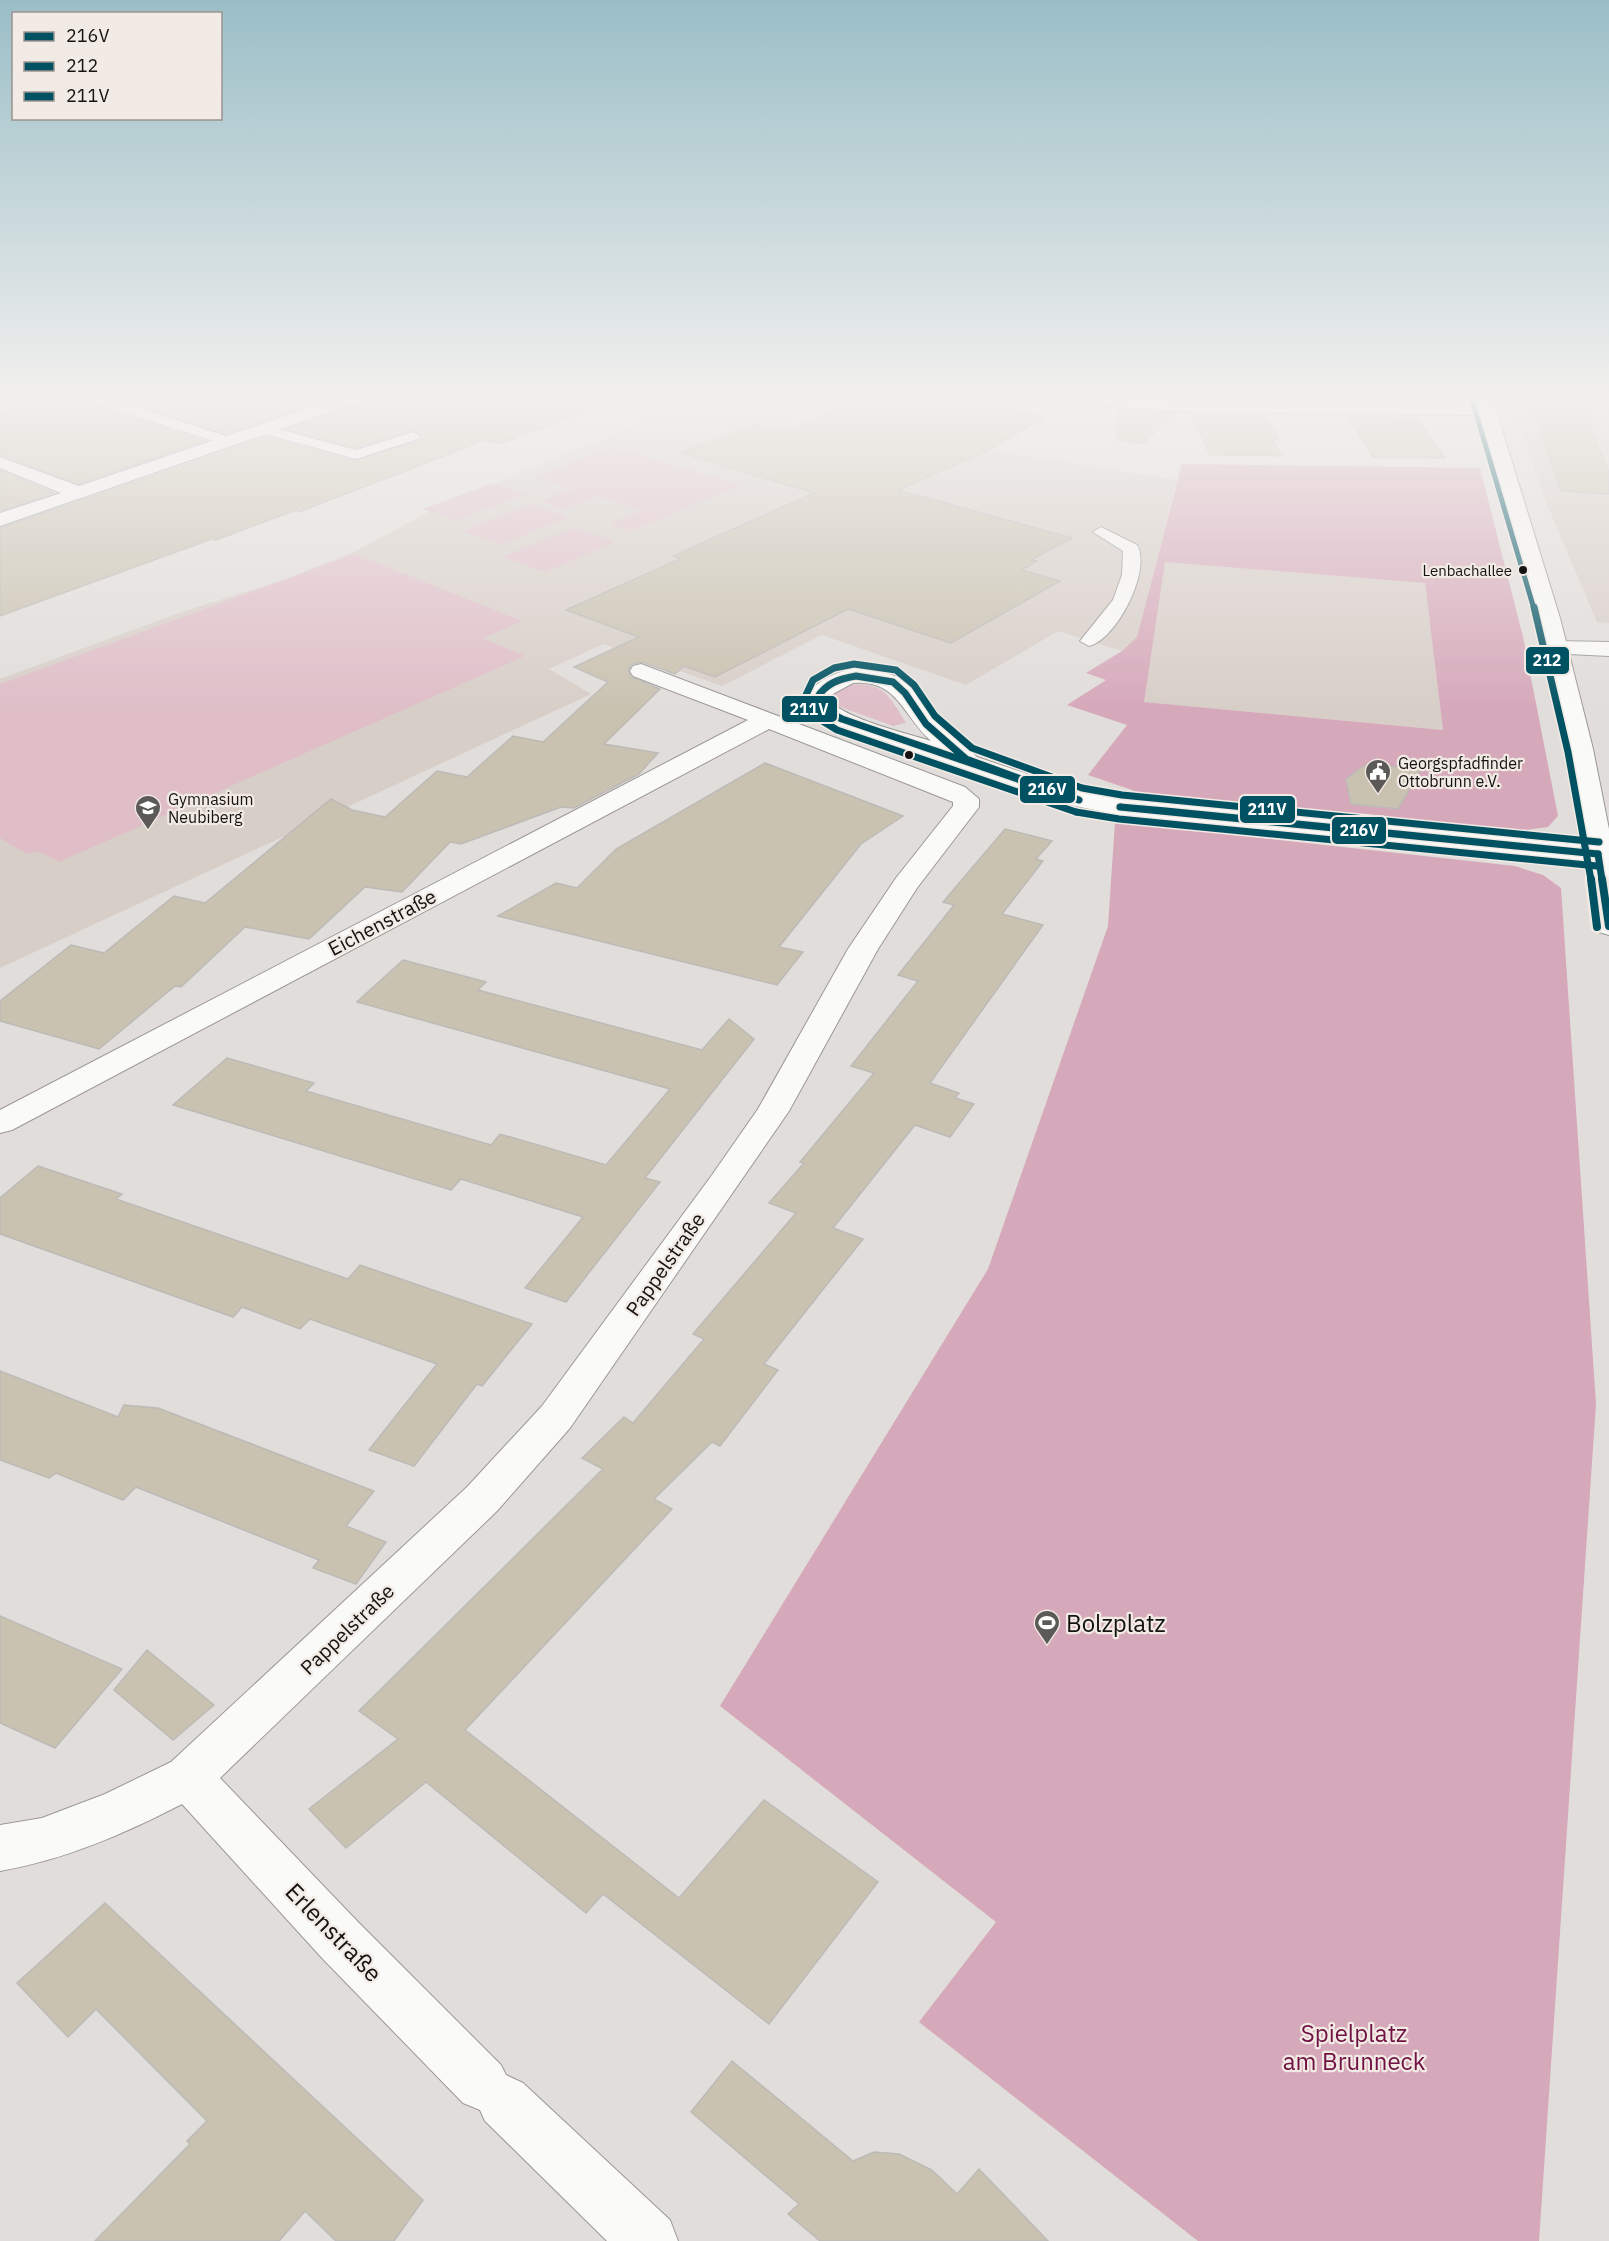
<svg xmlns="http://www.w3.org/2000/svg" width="1609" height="2241" font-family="'IBM Plex Sans',sans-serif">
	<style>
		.built { fill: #d8cec8 }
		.green { fill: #dfbec8 }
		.forest { fill: #d6a9ba; fill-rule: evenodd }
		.building { fill: #cac2b1; stroke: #bcbab7; stroke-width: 1.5 }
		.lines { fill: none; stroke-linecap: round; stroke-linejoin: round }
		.service-casing { stroke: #9b9896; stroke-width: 2 }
		.minor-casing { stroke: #9b9896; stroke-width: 2 }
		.secondary-casing { stroke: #9b9896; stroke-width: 2 }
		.service { fill: #fafaf9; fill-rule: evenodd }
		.minor { fill: #fafaf9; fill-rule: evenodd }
		.secondary { fill: #fafaf9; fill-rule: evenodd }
		.bus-1-far1-casing { stroke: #f2eae4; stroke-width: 10 }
		.bus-1-casing { stroke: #f2eae4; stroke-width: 13 }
		.bus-2-far2-casing { stroke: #f2eae4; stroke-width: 8 }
		.bus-2-far1-casing { stroke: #f2eae4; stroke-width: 10 }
		.bus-2-casing { stroke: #f2eae4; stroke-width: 13 }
		.bus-3-casing { stroke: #f2eae4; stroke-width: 10 }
		.bus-1-far1 { stroke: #005262; stroke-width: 7 }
		.bus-1 { stroke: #005262; stroke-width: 8 }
		.bus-2-far2 { stroke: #005262; stroke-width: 5 }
		.bus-2-far1 { stroke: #005262; stroke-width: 7 }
		.bus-2 { stroke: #005262; stroke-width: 8 }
		.bus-3 { stroke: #005262; stroke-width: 7 }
		.bus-dot { fill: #151311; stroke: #f2eae4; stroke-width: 2 }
		.labels { text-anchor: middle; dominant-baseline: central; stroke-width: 4.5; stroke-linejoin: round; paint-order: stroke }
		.far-bus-label { font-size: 15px; fill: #151311; stroke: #f2eae4; text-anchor: end }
		.far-poi-label { font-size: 16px; fill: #151311; stroke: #f2eae4; text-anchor: start }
		.street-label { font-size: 20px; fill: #151311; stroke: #f2eae4 }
		.near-poi-label { font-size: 24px; fill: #151311; stroke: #f2eae4; text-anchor: start }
		.near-street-label { font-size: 24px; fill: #151311; stroke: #f2eae4 }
		.near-park-label { font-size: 24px; fill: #6f1142; stroke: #f2eae4 }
		.line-badge { stroke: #f2eae4; stroke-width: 2 }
		.badge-label { font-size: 16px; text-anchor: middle; font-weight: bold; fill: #fff }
	</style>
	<rect width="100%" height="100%" fill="#e1ddda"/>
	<g class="built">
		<path d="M 1511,397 L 1609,397 L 1609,623 L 1597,622 L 1543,495 Z"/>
		<path d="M 698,401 L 819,432 L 831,426 L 1177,480 L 1137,637 L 1122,651 L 1058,631 L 966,685 L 822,635 L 722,686 L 603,644 L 549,669 L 591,694 L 0,968 L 0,679 L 182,612 L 283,580 L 354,552 L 445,503 Z"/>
		<path d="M 1165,562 L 1425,583 L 1443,730 L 1143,702 Z"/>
	</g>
	<g class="green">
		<path d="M 612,447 L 734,483 L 740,485 L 632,531 L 610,524 L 642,510 L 596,496 L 564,509 L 541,501 L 572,489 L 536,477 Z"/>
		<path d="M 493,483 L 526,494 L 456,520 L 423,509 Z"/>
		<path d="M 530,504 L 569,517 L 502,544 L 463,531 Z"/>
		<path d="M 574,528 L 615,542 L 545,572 L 503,557 Z"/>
		<path d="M 355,554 L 522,621 L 483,638 L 525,656 L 59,862 L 39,852 L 26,854 L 0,838 L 0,684 Z"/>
		<path d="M 848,685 C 884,681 889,696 906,723 L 893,726 L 838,706 L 833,701 L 834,692 Z"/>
	</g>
	<g class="forest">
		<path d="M 1182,464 L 1480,468 L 1523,637 L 1558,816 L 1548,827 L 1518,831 L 1138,792 L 1088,775 L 1127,725 L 1067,705 L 1106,680 L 1086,673 L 1122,651 L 1137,637 ZM 1165,562 L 1425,583 L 1443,730 L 1144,702 Z"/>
		<path d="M 1115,822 L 1515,866 L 1543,875 L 1561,888 L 1596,1404 L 1539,2241 L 1198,2241 L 919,2022 L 996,1922 L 720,1706 L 988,1269 L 1108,926 Z"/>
	</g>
	<g class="building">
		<path d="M 55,397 L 81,397 L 84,402 L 205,441 L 79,484 L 0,455 L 0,413 Z"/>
		<path d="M 109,397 L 335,397 L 226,434 Z"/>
		<path d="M 366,397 L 616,399 L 501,444 L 485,440 L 299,512 L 296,510 L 216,540 L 212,539 L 0,616 L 0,528 L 266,437 L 355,461 L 420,440 L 422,435 L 412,430 L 356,448 L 287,429 L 363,403 Z"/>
		<path d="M 857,397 L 944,397 L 1044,417 L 991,449 L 898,490 L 1072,538 L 1031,560 L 1037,561 L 1022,570 L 1060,581 L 951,643 L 848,609 L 715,677 L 684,666 L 675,674 L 642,662 L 632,664 L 628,670 L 631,677 L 660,689 L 604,744 L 658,753 L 639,774 L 574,808 L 561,807 L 461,844 L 450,842 L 402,892 L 365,887 L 309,939 L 245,927 L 181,987 L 175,986 L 99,1049 L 0,1021 L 0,1001 L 71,945 L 104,953 L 174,896 L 205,903 L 331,799 L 352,810 L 385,817 L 437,771 L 467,777 L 513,736 L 543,742 L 608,682 L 574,667 L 639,637 L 566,610 L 680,559 L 673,556 L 814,493 L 681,453 L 754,425 L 786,433 Z"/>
		<path d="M 1144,397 L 1256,397 L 1258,400 L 1196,400 Z"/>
		<path d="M 1529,397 L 1575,397 L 1588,420 L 1609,473 L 1609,494 L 1561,491 Z"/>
		<path d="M 1119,409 L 1173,413 L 1143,444 L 1117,440 Z"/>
		<path d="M 1192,414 L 1266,415 L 1279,440 L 1273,440 L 1281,456 L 1210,455 Z"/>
		<path d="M 1348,417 L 1418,419 L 1445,458 L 1373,457 Z"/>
		<path d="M 0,470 L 54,493 L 0,511 Z"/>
		<path d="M 765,763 L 903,816 L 861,844 L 779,947 L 803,952 L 777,985 L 498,916 L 556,883 L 577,888 L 616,849 Z"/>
		<path d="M 1365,765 L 1422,768 L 1398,809 L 1351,804 L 1346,779 Z"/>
		<path d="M 1005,829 L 1052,841 L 1036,859 L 1043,861 L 1002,914 L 1043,925 L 930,1083 L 959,1093 L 955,1098 L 974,1104 L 950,1137 L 915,1125 L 833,1228 L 863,1239 L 764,1364 L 778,1370 L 720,1446 L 712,1442 L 654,1499 L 672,1509 L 465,1730 L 679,1898 L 764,1800 L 878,1882 L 769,2024 L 603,1894 L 586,1913 L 426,1782 L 346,1848 L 309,1809 L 398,1739 L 359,1711 L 603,1469 L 582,1458 L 624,1417 L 633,1423 L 704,1339 L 693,1334 L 796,1213 L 769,1203 L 804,1163 L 800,1162 L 874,1073 L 851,1066 L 918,981 L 898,975 L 954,905 L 943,902 Z"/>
		<path d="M 403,960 L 486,982 L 478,990 L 702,1050 L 729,1019 L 754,1039 L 645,1178 L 660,1182 L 566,1302 L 525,1288 L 583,1217 L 461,1179 L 451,1190 L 173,1105 L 227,1058 L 314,1083 L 306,1091 L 491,1145 L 500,1134 L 606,1165 L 670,1089 L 357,1002 Z"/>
		<path d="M 38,1166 L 122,1194 L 116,1199 L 348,1279 L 360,1265 L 532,1324 L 482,1386 L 477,1384 L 414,1466 L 369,1450 L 437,1364 L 310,1319 L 300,1329 L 242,1307 L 233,1317 L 0,1234 L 0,1198 Z"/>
		<path d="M 0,1371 L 118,1417 L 124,1405 L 158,1408 L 374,1491 L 346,1526 L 386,1542 L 356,1584 L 313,1568 L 319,1560 L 136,1487 L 123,1500 L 56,1473 L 49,1478 L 0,1460 Z"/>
		<path d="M 0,1616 L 122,1669 L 55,1748 L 0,1723 Z"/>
		<path d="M 147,1650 L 214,1705 L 173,1740 L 114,1690 Z"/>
		<path d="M 105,1903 L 423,2200 L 394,2241 L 336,2241 L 305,2211 L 279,2241 L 95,2241 L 190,2144 L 187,2141 L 207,2121 L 96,2009 L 68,2037 L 17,1983 Z"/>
		<path d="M 732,2061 L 853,2161 L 874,2152 L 899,2154 L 932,2170 L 957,2194 L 979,2169 L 1048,2241 L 820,2241 L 788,2214 L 799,2204 L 691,2112 Z"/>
	</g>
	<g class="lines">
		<defs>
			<g id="service">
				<path d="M 83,397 L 103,397 L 233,438 L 235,441 L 228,445 L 223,444 L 85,400 Z"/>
				<path d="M 263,425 L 356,450 L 413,432 L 420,436 L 418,439 L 356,459 L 258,432 L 256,429 L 258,426 Z"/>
				<path d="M 1101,527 L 1137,545 C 1152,571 1116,640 1089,646 L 1080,641 L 1113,600 L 1122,575 L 1123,551 L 1093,532 Z"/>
			</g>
			<g id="minor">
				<path d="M 341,397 L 364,397 L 362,401 L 0,526 L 0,513 L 61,493 L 0,468 L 0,457 L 79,486 Z"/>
				<path d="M 1029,397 L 1112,397 L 1196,402 L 1487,405 L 1496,410 L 1487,415 L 1196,412 L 1037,402 Z"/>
				<path d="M 1557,641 L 1609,642 L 1609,656 L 1549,653 L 1546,648 L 1549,643 Z"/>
				<path d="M 641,664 L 965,787 L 979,799 L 979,807 L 917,888 L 878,949 L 789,1111 L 570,1428 L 497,1511 L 220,1778 L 358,1922 L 501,2065 L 506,2075 L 523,2083 L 670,2220 L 678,2241 L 607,2241 L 485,2121 L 480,2110 L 463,2103 L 322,1958 L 182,1804 C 124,1834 64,1860 0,1871 L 0,1825 L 42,1818 L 105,1794 L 171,1762 L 467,1487 L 542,1406 L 712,1175 L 758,1109 L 848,949 L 896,878 L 953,806 L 953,802 L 769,729 L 12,1130 L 0,1133 L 0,1110 L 748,720 L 633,676 L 630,671 L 633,666 Z"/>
				<path d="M 852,669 L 875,669 L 903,679 L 936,719 L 977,757 L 1084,793 L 1120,799 L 1598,846 L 1608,848 L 1609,858 L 1598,862 L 1120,815 L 1070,805 L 834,724 L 814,714 L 805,698 C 818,680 831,674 852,669 ZM 853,683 C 898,679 902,715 931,741 C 909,734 837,717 829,698 L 831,695 Z"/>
			</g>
			<path id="secondary" d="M 1476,397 L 1492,397 L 1560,618 L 1593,749 L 1609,829 L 1609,935 L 1599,932 L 1595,926 C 1582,808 1558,692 1527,577 C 1511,517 1485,458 1476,397 Z"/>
		</defs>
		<use href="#service" class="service-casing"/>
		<use href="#minor" class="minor-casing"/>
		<use href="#secondary" class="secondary-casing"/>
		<use href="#service" class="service"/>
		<use href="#minor" class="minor"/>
		<use href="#secondary" class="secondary"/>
		<defs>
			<g id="bus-1-far1">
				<path d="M 856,676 L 893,682 L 905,693 L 926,724 L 966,759 L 1079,800 L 842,719 L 822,709 L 817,698 C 826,683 839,679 856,676 Z"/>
				<path d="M 1120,807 L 1166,811 L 1598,854 Z"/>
				<path d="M 1598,854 L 1602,880"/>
			</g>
			<path id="bus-1" d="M 1602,879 L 1609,926"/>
			<path id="bus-2-far2" d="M 1472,400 L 1534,609"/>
			<path id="bus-2-far1" d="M 1534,607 L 1568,752 L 1591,880"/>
			<path id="bus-2" d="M 1591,879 L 1597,927"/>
			<g id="bus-3">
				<path d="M 1076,812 L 837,730 L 811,714 L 805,697 L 813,680 L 834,668 L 854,664 L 896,670 L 914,685 L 935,716 L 972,748 L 1082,788 L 1122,795 L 1599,842"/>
				<path d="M 1076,812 L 1119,819 L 1597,866"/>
			</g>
		</defs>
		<use href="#bus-1-far1" class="bus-1-far1-casing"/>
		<use href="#bus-1" class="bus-1-casing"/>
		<use href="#bus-2-far2" class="bus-2-far2-casing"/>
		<use href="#bus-2-far1" class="bus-2-far1-casing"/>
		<use href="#bus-2" class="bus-2-casing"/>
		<use href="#bus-3" class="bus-3-casing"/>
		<use href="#bus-1-far1" class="bus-1-far1"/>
		<use href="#bus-1" class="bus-1"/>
		<use href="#bus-2-far2" class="bus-2-far2"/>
		<use href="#bus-2-far1" class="bus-2-far1"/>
		<use href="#bus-2" class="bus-2"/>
		<use href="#bus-3" class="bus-3"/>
	</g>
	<linearGradient id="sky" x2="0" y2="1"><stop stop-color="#9abec7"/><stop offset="0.56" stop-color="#f2f0ee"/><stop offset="1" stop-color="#f2f0ee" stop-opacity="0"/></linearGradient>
	<rect width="1609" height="710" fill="url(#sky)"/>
	<defs>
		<symbol id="civic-pin" viewBox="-11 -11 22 30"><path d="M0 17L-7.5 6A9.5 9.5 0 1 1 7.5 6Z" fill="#5c5a57" stroke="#f2eae4"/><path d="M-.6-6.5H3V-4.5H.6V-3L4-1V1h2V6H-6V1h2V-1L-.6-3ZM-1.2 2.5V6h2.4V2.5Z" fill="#fff"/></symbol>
		<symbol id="school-pin" viewBox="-11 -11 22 30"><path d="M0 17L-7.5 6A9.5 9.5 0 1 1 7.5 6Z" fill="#5c5a57" stroke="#f2eae4"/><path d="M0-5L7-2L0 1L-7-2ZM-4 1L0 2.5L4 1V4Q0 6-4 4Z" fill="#fff"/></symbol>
		<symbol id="stadium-pin" viewBox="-11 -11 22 30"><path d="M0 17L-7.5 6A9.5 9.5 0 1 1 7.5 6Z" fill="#5c5a57" stroke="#f2eae4"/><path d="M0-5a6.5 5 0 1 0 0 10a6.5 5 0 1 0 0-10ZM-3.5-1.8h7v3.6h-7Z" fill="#fff"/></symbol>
	</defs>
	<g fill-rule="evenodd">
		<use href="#civic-pin" x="1363" y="757" width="30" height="40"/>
		<use href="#school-pin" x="133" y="793" width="30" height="40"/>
		<use href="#stadium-pin" x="1032" y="1608" width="30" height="40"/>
	</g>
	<g class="bus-dot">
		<circle cx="1523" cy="570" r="5"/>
		<circle cx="909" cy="755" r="5"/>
	</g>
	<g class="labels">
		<g class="far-bus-label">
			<text x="1512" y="570">Lenbachallee</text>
		</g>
		<g class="far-poi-label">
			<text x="1398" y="763">Georgspfadfinder<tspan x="1398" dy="18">Ottobrunn e.V.</tspan></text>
			<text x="168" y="799">Gymnasium<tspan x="168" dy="18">Neubiberg</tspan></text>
		</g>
		<g class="street-label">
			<text transform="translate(382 922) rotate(-28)">Eichenstraße</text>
			<text transform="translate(665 1264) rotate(-55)">Pappelstraße</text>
			<text transform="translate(347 1629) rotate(-44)">Pappelstraße</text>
		</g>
		<g class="near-poi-label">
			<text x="1066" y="1623">Bolzplatz</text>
		</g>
		<g class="near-street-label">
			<text transform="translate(334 1932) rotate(46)">Erlenstraße</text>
		</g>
		<g class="near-park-label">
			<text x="1354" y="2033">Spielplatz<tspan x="1354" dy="28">am Brunneck</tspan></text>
		</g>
	</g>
	<g class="line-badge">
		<rect x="1525" y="646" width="45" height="29" rx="6" fill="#005262"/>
		<rect x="781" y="695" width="57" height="28" rx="6" fill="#005262"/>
		<rect x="1019" y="775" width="57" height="29" rx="6" fill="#005262"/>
		<rect x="1239" y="795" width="57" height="29" rx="6" fill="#005262"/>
		<rect x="1331" y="816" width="56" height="29" rx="6" fill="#005262"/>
	</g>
	<g class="badge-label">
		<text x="1547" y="666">212</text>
		<text x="809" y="715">211V</text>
		<text x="1047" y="795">216V</text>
		<text x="1267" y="815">211V</text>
		<text x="1359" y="836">216V</text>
	</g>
	<rect x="12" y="12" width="210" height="108" fill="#f2eae4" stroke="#9a9490" stroke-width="1.5"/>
	<rect x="24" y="32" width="30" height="9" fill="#005262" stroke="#9a9490" stroke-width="1.5"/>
	<text x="66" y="42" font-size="18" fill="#151311">216V</text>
	<rect x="24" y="62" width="30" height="9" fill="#005262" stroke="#9a9490" stroke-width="1.5"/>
	<text x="66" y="72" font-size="18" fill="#151311">212</text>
	<rect x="24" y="92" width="30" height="9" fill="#005262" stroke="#9a9490" stroke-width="1.5"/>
	<text x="66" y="102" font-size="18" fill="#151311">211V</text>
</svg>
